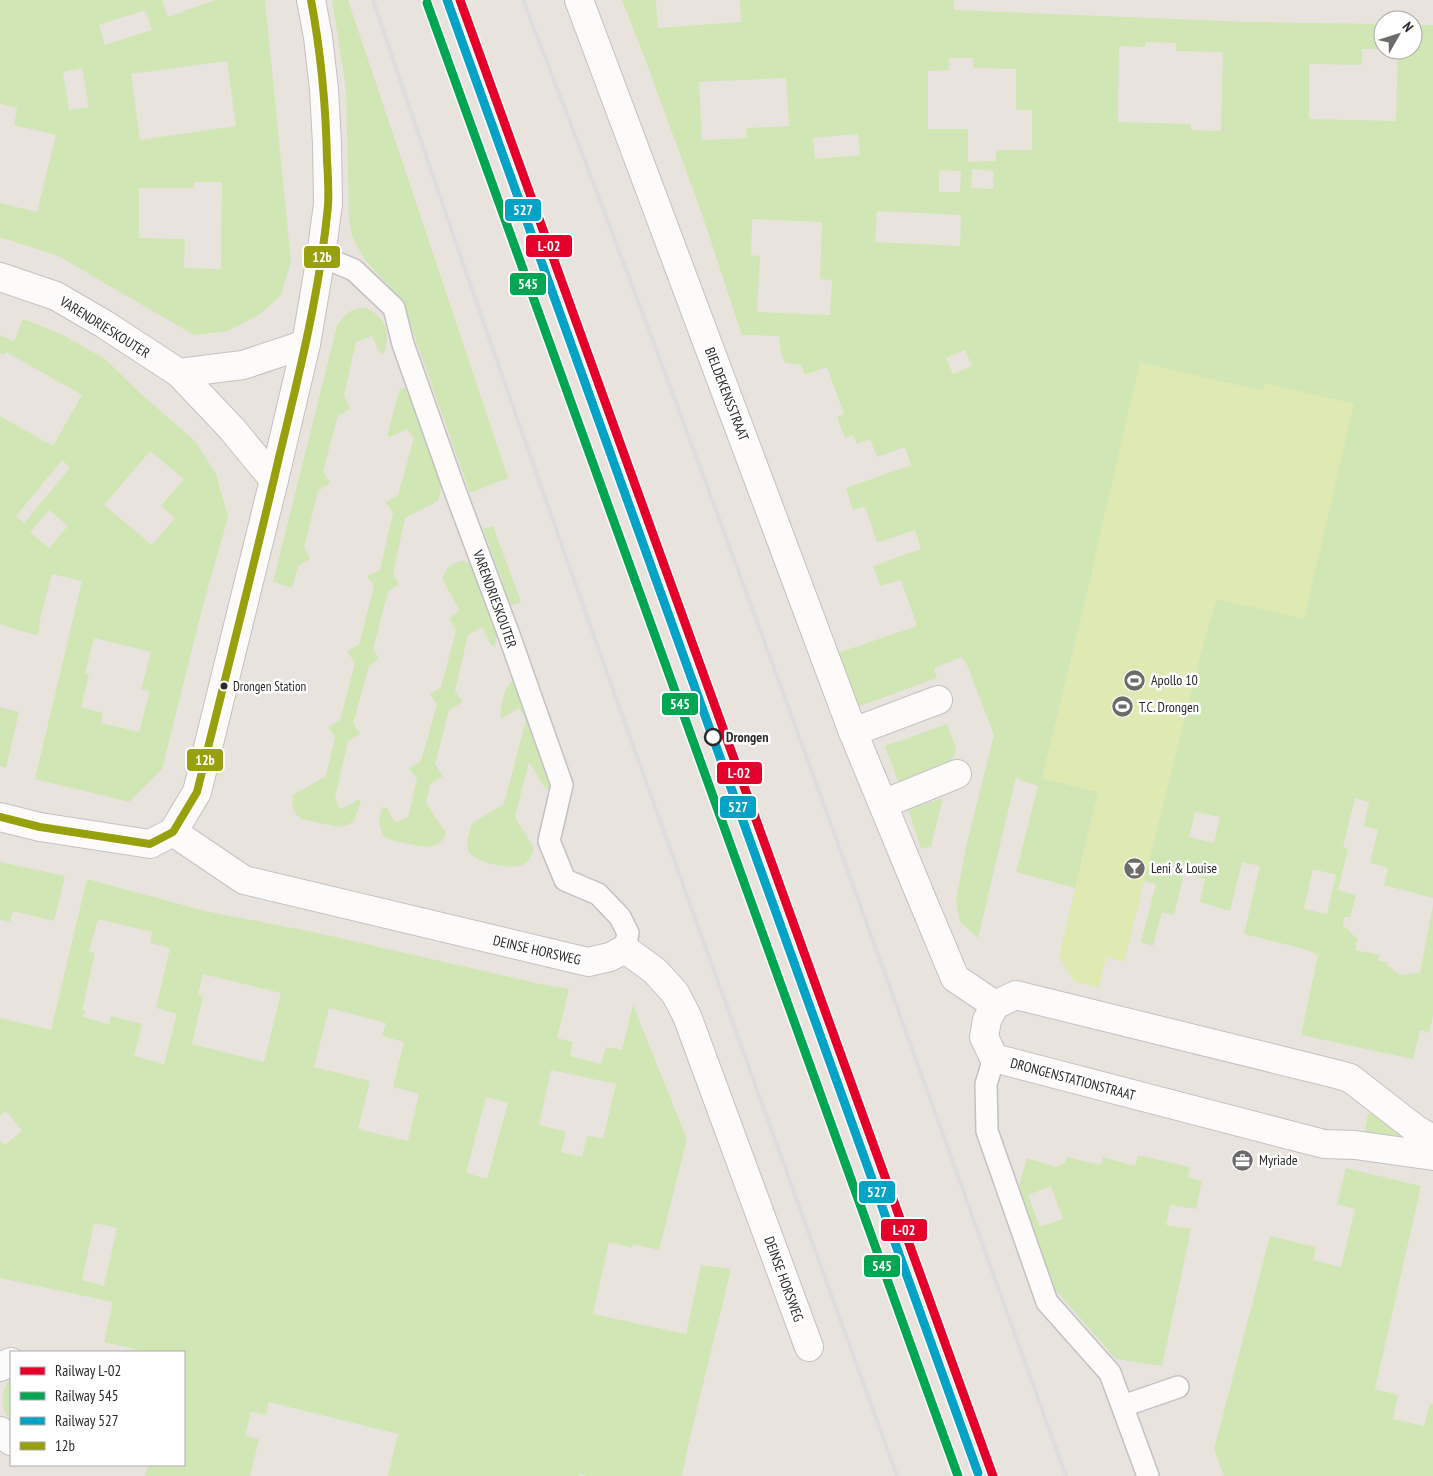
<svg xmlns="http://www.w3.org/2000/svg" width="1433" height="1476" font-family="'PT Sans Narrow',sans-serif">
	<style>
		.green { fill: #d1e6b5; fill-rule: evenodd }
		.pitch { fill: #dfeab2 }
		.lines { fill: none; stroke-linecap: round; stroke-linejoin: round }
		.lane-casing { stroke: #c2c1c1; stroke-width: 24 }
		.street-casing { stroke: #c2c1c1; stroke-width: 30 }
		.secondary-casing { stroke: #c2c1c1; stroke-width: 30 }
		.lane { stroke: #fcfbfa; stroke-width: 21 }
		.street { stroke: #fcfbfa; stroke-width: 28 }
		.secondary { stroke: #fcfbfa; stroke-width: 28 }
		.rail { stroke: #dddddf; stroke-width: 4 }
		.bus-1-casing { stroke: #fff; stroke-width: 11 }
		.bus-1 { stroke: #99a00d; stroke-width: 8 }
		.rail-1-casing { stroke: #fff; stroke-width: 12 }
		.rail-2-casing { stroke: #fff; stroke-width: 12 }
		.rail-3-casing { stroke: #fff; stroke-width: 12 }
		.rail-1 { stroke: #e4002b; stroke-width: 9 }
		.rail-2 { stroke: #00a651; stroke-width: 9 }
		.rail-3 { stroke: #02a3c6; stroke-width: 9 }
		.bus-dot { fill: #2a2a2a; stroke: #fff; stroke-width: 2 }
		.stop-dot { fill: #fff; stroke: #2a2a2a; stroke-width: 2.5 }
		.labels { text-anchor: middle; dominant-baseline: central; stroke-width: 5; stroke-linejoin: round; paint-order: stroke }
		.bus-label { font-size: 13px; fill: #2a2a2a; stroke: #fff; text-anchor: start }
		.street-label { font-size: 14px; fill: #2a2a2a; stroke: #fff }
		.poi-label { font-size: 14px; fill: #2a2a2a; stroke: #fff; text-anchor: start }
		.stop-label { font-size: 14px; font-weight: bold; fill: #2a2a2a; stroke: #fff; text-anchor: start }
		.line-badge { stroke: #fff; stroke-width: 2 }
		.badge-label { font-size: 14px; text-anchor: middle; font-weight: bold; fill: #fff }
	</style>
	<rect width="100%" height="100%" fill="#e9e3de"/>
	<g class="green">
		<path d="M 0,0 L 162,0 L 168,17 L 215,0 L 265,0 L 291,262 L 281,295 L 259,315 L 228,331 L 194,335 L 58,256 L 0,237 L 0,203 L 37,212 L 56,135 L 14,125 L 17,108 L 0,104 ZM 145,10 L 152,30 L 105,45 L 99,25 ZM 227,61 L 236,126 L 140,140 L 131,74 ZM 82,68 L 89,107 L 69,110 L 63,72 ZM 194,182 L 222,182 L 221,269 L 184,268 L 185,239 L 139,238 L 139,188 L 194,188 Z"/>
		<path d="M 332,0 L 348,0 L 508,478 L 470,493 L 402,301 L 364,259 L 352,236 L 349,218 L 346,88 Z"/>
		<path d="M 622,0 L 656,0 L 658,28 L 741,22 L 740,0 L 954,0 L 954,10 L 1249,22 L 1383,24 L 1383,49 L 1362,49 L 1362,65 L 1309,64 L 1309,119 L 1396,121 L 1398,50 L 1413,50 L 1413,25 L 1433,25 L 1433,898 L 1384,885 L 1388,868 L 1370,863 L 1378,830 L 1364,826 L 1369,802 L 1355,798 L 1343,847 L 1348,849 L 1338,890 L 1356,895 L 1350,917 L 1344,917 L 1343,926 C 1350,929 1350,935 1358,938 L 1355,950 L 1379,955 L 1378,961 L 1388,962 L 1387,966 C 1393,968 1396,974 1403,975 C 1408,975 1413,972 1420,973 L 1433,905 L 1433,1015 L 1429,1033 L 1420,1030 L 1413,1059 L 1301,1035 L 1318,955 L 1301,948 L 1244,934 L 1260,866 L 1242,862 L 1230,911 L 1200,902 L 1205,879 L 1184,874 L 1174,915 L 1162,912 L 1153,946 L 1141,942 L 1156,884 L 1143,881 L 1205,636 L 1217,598 L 1266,383 L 1264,391 L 1093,570 L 1042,778 L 1098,792 L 1075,888 L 1016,872 L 1038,786 L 1022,781 L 1016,777 L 978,938 L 960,922 L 956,900 L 966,847 L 994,735 L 967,665 L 962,657 L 934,668 L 937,678 L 852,709 L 832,655 L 917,626 L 901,580 L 880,586 L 873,566 L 921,549 L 915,530 L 877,543 L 865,506 L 853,510 L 846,488 L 911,465 L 905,447 L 877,457 L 870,439 L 857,444 L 853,435 L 845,438 L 837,417 L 844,414 L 827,367 L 805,375 L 801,365 L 785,363 L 781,354 L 779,336 L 742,335 L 702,214 L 644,56 ZM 1146,42 L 1176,43 L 1176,51 L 1223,52 L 1221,131 L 1191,130 L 1191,124 L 1118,122 L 1119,46 L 1145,47 ZM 949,58 L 973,58 L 973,68 L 1016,69 L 1016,110 L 1032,110 L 1032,150 L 996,150 L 996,161 L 968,162 L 968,129 L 928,129 L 928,71 L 949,70 ZM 786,78 L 789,126 L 746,128 L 747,138 L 702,140 L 699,82 ZM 858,134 L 860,155 L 815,159 L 813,138 ZM 972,169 L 994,171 L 993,189 L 971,188 ZM 939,170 L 961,171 L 960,192 L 939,192 ZM 877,211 L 961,215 L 960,246 L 875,242 ZM 752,219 L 822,222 L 820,279 L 832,280 L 830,315 L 757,312 L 760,256 L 751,255 ZM 965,350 L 972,366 L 953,374 L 946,358 ZM 1195,812 L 1220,817 L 1214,843 L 1189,837 ZM 1313,869 L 1336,875 L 1327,914 L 1304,909 Z"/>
		<path d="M 365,307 C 388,319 390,331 384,355 L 380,353 L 372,336 L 356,342 L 344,395 L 350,409 L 338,416 L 323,471 L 330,483 L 318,491 L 304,547 L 310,559 L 298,566 L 292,588 L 273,582 L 337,326 C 346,312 349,310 365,307 Z"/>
		<path d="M 23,319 L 61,334 L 105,359 L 140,393 L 195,441 L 216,474 L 228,517 L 202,609 L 162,769 L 129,802 L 35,779 L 82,581 L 52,574 L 41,615 L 38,636 L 0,624 L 0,416 L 53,446 L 82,395 L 6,352 L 4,355 L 0,353 L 0,335 L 14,341 ZM 150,451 L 184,479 L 161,506 L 175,518 L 152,545 L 104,505 ZM 62,460 L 70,468 L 24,523 L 16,516 ZM 49,510 L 68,526 L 49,548 L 30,532 ZM 94,638 L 151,652 L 141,690 L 150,691 L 139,732 L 101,723 L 103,713 L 81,707 L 89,675 L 85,673 Z"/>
		<path d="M 402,388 L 407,388 L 411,395 L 440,478 L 441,491 L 438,501 L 405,518 L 393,574 L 399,584 L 388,592 L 373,649 L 379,659 L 369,666 L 353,723 L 360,734 L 348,741 L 335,798 L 340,809 L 358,800 L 361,801 L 357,813 L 353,822 L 347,825 L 338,827 L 301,819 L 295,813 L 292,806 L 293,795 L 326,776 L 335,737 L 328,727 L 340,720 L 355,663 L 347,651 L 359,645 L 374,586 L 367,576 L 380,570 L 393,513 L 386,502 L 398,495 L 414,438 L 407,429 L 390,437 L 387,436 L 399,391 Z"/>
		<path d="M 493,526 L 521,602 L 511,606 L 483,529 Z"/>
		<path d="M 462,561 L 471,564 L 477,573 L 498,629 L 495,646 L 491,645 L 482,627 L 468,635 L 455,691 L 463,702 L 449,710 L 435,764 L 443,776 L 430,784 L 426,803 L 446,833 C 440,851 423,847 408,844 C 399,842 390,841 382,835 L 379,822 L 382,807 L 387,808 L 395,823 L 408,817 L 417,779 L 409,768 L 421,761 L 437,705 L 430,694 L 441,687 L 456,631 L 449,618 L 460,611 L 442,579 C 447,568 449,564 462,561 Z"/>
		<path d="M 514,680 L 518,682 L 551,778 L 549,790 L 545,788 L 529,762 L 515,817 L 534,848 C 532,855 531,860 524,864 C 514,871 472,863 468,850 C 466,841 469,832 472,823 L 504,804 L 526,720 L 519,708 L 503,718 L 500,717 C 502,706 503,686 514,680 Z"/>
		<path d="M 0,707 L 19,712 L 6,768 L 0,766 Z"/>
		<path d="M 947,724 L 956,748 L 952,764 L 899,784 L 885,746 Z"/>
		<path d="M 943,798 L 931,846 L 921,849 L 908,809 Z"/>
		<path d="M 0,862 L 65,876 L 54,921 L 13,911 L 10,922 L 0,920 Z"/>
		<path d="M 87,879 L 205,911 L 318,933 L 545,985 L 569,989 L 557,1038 L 573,1042 L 570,1056 L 601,1064 L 606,1047 L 622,1050 L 633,1005 L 687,1139 L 659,1250 L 633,1244 L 632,1248 L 609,1242 L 593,1314 L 686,1334 L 701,1265 L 731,1269 L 688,1446 L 682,1476 L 587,1476 L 579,1474 L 579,1476 L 388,1476 L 398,1434 L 269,1402 L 266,1415 L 251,1412 L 245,1436 L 259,1439 L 250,1476 L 145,1476 L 148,1465 L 184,1465 L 184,1352 L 146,1352 L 104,1342 L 113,1302 L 0,1278 L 0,1140 L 5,1145 L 22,1131 L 6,1111 L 0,1116 L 0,1018 L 51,1030 ZM 98,919 L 152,932 L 150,943 L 170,948 L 156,1008 L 177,1014 L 164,1064 L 134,1056 L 142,1024 L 111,1016 L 109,1024 L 83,1017 L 85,1011 L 82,1010 L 95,953 L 89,952 ZM 203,974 L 281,993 L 264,1062 L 192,1044 L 203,996 L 198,994 ZM 329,1008 L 386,1023 L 382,1036 L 404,1042 L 393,1087 L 419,1094 L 408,1141 L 358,1129 L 370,1081 L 314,1067 ZM 551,1070 L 616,1084 L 603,1139 L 587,1136 L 582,1157 L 561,1152 L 566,1132 L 539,1125 ZM 486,1097 L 508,1103 L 487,1179 L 466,1173 ZM 94,1223 L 117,1228 L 104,1286 L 82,1280 Z"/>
		<path d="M 1378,1111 L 1414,1141 L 1364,1135 L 1368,1114 Z"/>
		<path d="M 1138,1155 L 1190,1167 L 1188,1177 L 1202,1181 L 1196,1209 L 1170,1205 L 1166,1225 L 1191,1229 L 1162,1366 L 1116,1359 L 1053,1287 L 1019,1185 L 1027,1158 L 1056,1167 L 1065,1163 L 1066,1157 L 1101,1165 L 1103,1157 L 1135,1166 ZM 1051,1186 L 1063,1219 L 1040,1227 L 1028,1195 Z"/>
		<path d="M 1346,1168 L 1421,1186 L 1375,1389 L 1398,1395 L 1393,1419 L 1424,1426 L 1430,1403 L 1433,1404 L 1433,1476 L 1224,1476 L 1214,1449 L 1270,1236 L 1316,1247 L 1313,1260 L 1341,1267 L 1355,1209 L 1337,1204 Z"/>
		<path d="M 11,1378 L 11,1421 C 0,1410 0,1390 11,1378 Z"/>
	</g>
	<path class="pitch" d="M 1140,362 L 1263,391 L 1266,383 L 1354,404 L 1304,619 L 1217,599 L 1205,636 L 1124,962 L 1106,957 L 1099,988 L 1074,981 L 1059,957 L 1098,792 L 1042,778 L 1093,570 L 1092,569 Z"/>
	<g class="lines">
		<defs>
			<g id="lane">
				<path d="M 321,256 L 354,270 L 394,308 L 403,344 L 454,488 L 509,635 L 562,785 L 549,841 L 565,880 L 598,894 L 620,917 L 628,933 L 625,949"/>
				<path d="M 994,1058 L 986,1084 L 987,1131 L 1047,1302 L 1110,1373 L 1148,1476"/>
				<path d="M 1123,1406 L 1178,1387"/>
			</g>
			<g id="street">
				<path d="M 579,0 L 853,732 L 924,904 L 955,978 L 995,1005"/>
				<path d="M 0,277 L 56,296 L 104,324 L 179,373 L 232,429 L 274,480"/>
				<path d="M 179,373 L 243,365 L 306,344"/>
				<path d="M 853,732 L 938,700"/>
				<path d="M 883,804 L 957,774"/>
				<path d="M 173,832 L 244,880 L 588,962 L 610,957 L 625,949 L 655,971 L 675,993 L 687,1016 L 809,1347"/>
				<path d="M 1433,1139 L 1417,1130 L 1350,1078 L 1336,1074 L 1016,995 L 995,1005 L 987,1020 L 984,1037 L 994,1058 L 1324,1144 L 1355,1145 L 1433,1156"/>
				<path d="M 0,1367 L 11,1362"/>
				<path d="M 0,1431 L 11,1441"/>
			</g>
			<path id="secondary" d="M 0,817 L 40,827 L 150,844 L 173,832 L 197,792 L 274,480 L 306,344 L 321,256 L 328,204 L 327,144 L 324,89 L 318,37 L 311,0"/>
		</defs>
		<use href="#lane" class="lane-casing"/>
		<use href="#street" class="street-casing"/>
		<use href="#secondary" class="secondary-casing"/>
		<use href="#lane" class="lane"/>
		<use href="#street" class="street"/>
		<use href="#secondary" class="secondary"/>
		<g class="rail">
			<path d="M 373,0 C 540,495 719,985 897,1476"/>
			<path d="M 523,0 C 713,489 888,983 1066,1476"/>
		</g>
		<defs>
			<path id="bus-1" d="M 0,817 L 40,827 L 150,844 L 173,832 L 197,792 C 225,679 254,566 280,453 C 300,371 320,289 328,206 C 329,191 328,176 327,161 C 326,107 321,53 311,0"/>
		</defs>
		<use href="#bus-1" class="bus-1-casing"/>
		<use href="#bus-1" class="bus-1"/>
		<defs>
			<path id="rail-1" d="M 460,0 L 993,1476"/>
			<path id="rail-2" d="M 427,3 L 958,1476"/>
			<path id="rail-3" d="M 447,0 L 978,1473"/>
		</defs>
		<use href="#rail-1" class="rail-1-casing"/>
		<use href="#rail-2" class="rail-2-casing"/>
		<use href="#rail-3" class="rail-3-casing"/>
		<use href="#rail-1" class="rail-1"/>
		<use href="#rail-2" class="rail-2"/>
		<use href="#rail-3" class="rail-3"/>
	</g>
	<defs>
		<symbol id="stadium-disc" viewBox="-11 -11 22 22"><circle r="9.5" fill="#6d6b69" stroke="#fff"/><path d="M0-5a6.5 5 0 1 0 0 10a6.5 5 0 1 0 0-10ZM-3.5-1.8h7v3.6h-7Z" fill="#fff"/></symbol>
		<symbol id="bar-disc" viewBox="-11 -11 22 22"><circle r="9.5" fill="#6d6b69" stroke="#fff"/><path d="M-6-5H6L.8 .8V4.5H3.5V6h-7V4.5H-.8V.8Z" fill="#fff"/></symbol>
		<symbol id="office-disc" viewBox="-11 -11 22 22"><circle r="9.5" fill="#6d6b69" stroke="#fff"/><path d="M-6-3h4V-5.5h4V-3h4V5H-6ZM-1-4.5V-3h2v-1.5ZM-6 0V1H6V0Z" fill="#fff"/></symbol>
	</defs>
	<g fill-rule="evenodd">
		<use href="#stadium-disc" x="1122" y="668" width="25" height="25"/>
		<use href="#stadium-disc" x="1110" y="694" width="25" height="25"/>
		<use href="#bar-disc" x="1122" y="856" width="25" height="25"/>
		<use href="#office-disc" x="1230" y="1148" width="25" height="25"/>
	</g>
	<circle class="bus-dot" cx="224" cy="686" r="4.5"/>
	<circle class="stop-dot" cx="713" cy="737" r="8"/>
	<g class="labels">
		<g class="bus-label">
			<text x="233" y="686">Drongen Station</text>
		</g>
		<g class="street-label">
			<text transform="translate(105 327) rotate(32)">VARENDRIESKOUTER</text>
			<text transform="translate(727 394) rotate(69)">BIELDEKENSSTRAAT</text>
			<text transform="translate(495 599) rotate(70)">VARENDRIESKOUTER</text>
			<text transform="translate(537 950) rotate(13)">DEINSE HORSWEG</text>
			<text transform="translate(1073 1079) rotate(15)">DRONGENSTATIONSTRAAT</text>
			<text transform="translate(784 1279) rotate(70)">DEINSE HORSWEG</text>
		</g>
		<g class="poi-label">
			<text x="1151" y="680">Apollo 10</text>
			<text x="1139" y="707">T.C. Drongen</text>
			<text x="1151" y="868">Leni &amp; Louise</text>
			<text x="1259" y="1160">Myriade</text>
		</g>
		<g class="stop-label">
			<text x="726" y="737">Drongen</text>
		</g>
	</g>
	<g class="line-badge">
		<rect x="504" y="198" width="38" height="24" rx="5" fill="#02a3c6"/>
		<rect x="525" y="234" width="48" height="24" rx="5" fill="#e4002b"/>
		<rect x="303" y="245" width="38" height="24" rx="5" fill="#99a00d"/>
		<rect x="509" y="272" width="38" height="24" rx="5" fill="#00a651"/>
		<rect x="661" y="692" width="38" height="24" rx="5" fill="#00a651"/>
		<rect x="186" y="748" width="38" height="24" rx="5" fill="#99a00d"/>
		<rect x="716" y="761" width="47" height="24" rx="5" fill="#e4002b"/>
		<rect x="719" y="795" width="38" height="24" rx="5" fill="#02a3c6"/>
		<rect x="858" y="1180" width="38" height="24" rx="5" fill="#02a3c6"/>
		<rect x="880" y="1218" width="48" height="24" rx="5" fill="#e4002b"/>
		<rect x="863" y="1254" width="38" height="24" rx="5" fill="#00a651"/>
	</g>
	<g class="badge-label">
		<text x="523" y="215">527</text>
		<text x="549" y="251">L-02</text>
		<text x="322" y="262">12b</text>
		<text x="528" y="289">545</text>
		<text x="680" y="709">545</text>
		<text x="205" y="765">12b</text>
		<text x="739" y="778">L-02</text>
		<text x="738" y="812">527</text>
		<text x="877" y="1197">527</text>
		<text x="904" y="1235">L-02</text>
		<text x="882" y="1271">545</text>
	</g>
	<rect x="10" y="1351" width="175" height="115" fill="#ffffff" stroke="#aaaaaa"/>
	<rect x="20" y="1367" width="25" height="8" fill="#e4002b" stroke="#aaaaaa"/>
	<text x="55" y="1376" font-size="15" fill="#2a2a2a">Railway L-02</text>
	<rect x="20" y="1392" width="25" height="8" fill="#00a651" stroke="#aaaaaa"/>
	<text x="55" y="1401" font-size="15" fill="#2a2a2a">Railway 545</text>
	<rect x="20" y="1417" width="25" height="8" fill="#02a3c6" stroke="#aaaaaa"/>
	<text x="55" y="1426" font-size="15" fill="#2a2a2a">Railway 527</text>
	<rect x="20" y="1442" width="25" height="8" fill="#99a00d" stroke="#aaaaaa"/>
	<text x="55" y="1451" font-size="15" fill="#2a2a2a">12b</text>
	<g transform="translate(1398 35) rotate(51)"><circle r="24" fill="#ffffff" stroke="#aaaaaa"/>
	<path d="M0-4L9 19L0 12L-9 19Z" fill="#6d6b69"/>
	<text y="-8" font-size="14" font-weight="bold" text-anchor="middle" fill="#2a2a2a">N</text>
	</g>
</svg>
